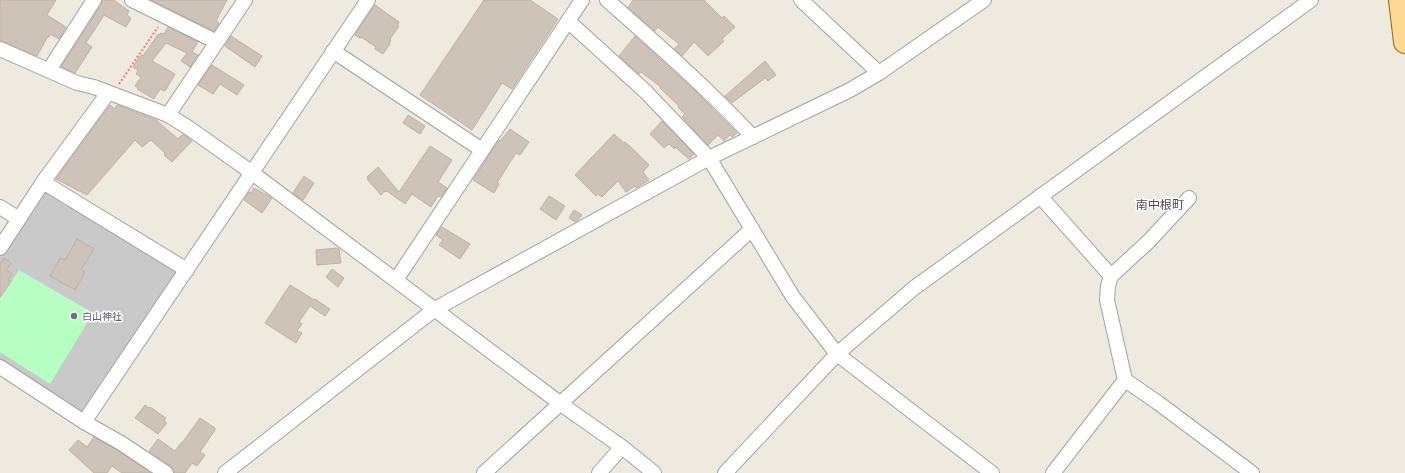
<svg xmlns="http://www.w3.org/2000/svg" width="1405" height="473" font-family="Montserrat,'Noto Sans JP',sans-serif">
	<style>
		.religious { fill: #c9c9c9 }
		.park { fill: #b6fec1 }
		.building { fill: #cec3b8; stroke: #c1b1a1 }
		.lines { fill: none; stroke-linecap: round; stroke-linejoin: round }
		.street-casing { stroke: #a2a2a2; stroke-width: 16 }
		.primary-casing { stroke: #926c00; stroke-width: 24 }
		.path { stroke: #ff7b5f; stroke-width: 2; stroke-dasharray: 2 2; stroke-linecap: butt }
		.street { stroke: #fff; stroke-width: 14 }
		.primary { stroke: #ffd893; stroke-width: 22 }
		.worship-dot { fill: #6b7280; stroke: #fff; stroke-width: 1.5 }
		.labels { text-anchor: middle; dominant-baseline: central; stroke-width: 3; stroke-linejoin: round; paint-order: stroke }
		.worship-label { font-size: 10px; fill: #5b616d; stroke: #fff; text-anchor: start }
		.quarter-label { font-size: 12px; fill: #4e4e4e; stroke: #fff }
	</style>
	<rect width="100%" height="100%" fill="#eeeadf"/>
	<path class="religious" d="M 48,191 L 179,272 L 84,412 L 79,413 L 0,360 L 0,257 L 41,195 Z"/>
	<path class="park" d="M 19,270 L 93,313 L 50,384 L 0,352 L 0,299 Z"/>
	<g class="building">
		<path d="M 0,0 L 56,0 L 47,15 L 66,27 L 59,39 L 50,34 L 49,37 L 48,36 L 37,56 L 0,40 Z"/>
		<path d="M 102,0 L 114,0 L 129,11 L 127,15 L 131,18 L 126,27 L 104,15 L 86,43 L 92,47 L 75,73 L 62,67 L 61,67 L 101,5 Z"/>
		<path d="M 151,0 L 227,0 L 216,21 L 219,23 L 214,31 Z"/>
		<path d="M 484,0 L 530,0 L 558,19 L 512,89 L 502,83 L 472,130 L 420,95 Z"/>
		<path d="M 633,0 L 704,0 L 722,18 L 724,16 L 735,27 L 722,39 L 724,41 L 708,56 L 694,42 L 682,56 L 674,49 L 679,44 L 658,27 L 655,31 L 628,8 Z"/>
		<path d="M 375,5 L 399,22 L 397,26 L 399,26 L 390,39 L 391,40 L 389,44 L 390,44 L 383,54 L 375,49 L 376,47 L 361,37 L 360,38 L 355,35 Z"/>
		<path d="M 168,27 L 198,42 L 192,52 L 198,55 L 190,67 L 181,61 L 187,53 L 166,43 L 152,61 L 175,74 L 165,91 L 160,89 L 154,99 L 137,89 L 138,88 L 135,86 L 141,77 L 136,74 L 138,70 L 133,67 L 141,55 L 143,56 L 158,34 L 160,35 L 161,33 L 164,34 Z"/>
		<path d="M 231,36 L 262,56 L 255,67 L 225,46 Z"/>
		<path d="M 635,36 L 694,90 L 737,133 L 732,137 L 730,135 L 724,141 L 718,135 L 708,145 L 682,117 L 685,114 L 678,107 L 679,106 L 660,88 L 661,87 L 641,72 L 639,74 L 619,56 Z"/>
		<path d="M 765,61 L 776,75 L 768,81 L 765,78 L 732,103 L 725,96 Z"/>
		<path d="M 212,65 L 244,85 L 237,95 L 220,84 L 213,94 L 198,85 Z"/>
		<path d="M 110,105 L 115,109 L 117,105 L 156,120 L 178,139 L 183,134 L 192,141 L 172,162 L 164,155 L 165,153 L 151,140 L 142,147 L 135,140 L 87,195 L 56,179 Z"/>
		<path d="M 408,115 L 425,126 L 420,134 L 403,123 Z"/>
		<path d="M 662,121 L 694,154 L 689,159 L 675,147 L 674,149 L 669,144 L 664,148 L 650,134 Z"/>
		<path d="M 510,129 L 529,142 L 520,155 L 516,153 L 497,183 L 499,184 L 494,193 L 473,180 L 499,140 L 500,141 Z"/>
		<path d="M 614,134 L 624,143 L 625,142 L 633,149 L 649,165 L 643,172 L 649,180 L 636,188 L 635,186 L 626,192 L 618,181 L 602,197 L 598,194 L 596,196 L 575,175 Z"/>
		<path d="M 430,146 L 452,160 L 438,182 L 447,188 L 441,197 L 438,196 L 431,207 L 412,194 L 405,204 L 387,191 L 386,192 L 384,191 L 381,195 L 367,179 L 369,178 L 367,177 L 378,167 L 399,192 Z"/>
		<path d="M 304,176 L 314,183 L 303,200 L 293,193 Z"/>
		<path d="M 254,188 L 272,198 L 262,213 L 244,200 L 249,192 L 251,193 Z"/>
		<path d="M 549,196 L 565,206 L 556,220 L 540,209 Z"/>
		<path d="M 574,210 L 582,215 L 578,220 L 575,222 L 569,218 Z"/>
		<path d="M 442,227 L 470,244 L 460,259 L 439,245 L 443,240 L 436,235 Z"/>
		<path d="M 77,239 L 94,249 L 81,270 L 85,272 L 75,290 L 50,276 L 60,258 L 65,260 Z"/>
		<path d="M 338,248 L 339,249 L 341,263 L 317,265 L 316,250 Z"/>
		<path d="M 4,258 L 11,263 L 6,270 L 12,274 L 8,280 L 11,281 L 0,297 L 0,263 Z"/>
		<path d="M 332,269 L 344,278 L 338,287 L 326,277 Z"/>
		<path d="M 290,285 L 314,300 L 315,299 L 330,309 L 325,316 L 310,306 L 299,322 L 302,324 L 297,331 L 302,333 L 296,343 L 265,323 Z"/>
		<path d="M 145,405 L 149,408 L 150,407 L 166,418 L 164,421 L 167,423 L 158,434 L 135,418 Z"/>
		<path d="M 200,418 L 215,428 L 215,430 L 200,452 L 205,455 L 197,466 L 192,463 L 185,473 L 174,473 L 171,466 L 149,451 L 158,439 L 175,451 L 181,443 L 182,443 Z"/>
		<path d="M 94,437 L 117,450 L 151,473 L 122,473 L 112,466 L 107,473 L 94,473 L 69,450 L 78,440 L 87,447 Z"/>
	</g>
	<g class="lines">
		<defs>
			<g id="street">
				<path d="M 132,0 L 217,42"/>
				<path d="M 607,0 C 657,44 707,88 753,137"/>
				<path d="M 801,0 L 879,73"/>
				<path d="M 568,21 L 646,92 L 709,158 L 793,297 L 837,354 L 992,473"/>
				<path d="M 0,49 L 77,83 L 94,87 L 168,115 L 189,128 L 251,172 L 561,404 L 622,447 L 654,473"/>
				<path d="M 333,51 L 482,150"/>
				<path d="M 49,70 L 94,0"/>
				<path d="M 168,115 L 245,0"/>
				<path d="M 43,182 L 187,270"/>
				<path d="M 1040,196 L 1111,276"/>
				<path d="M 1189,198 L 1148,242 L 1111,276 L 1108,286 L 1107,300 L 1125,380 L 1157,402 L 1252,473"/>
				<path d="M 0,207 L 19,219"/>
				<path d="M 0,248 L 43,182 L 108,93"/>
				<path d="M 396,280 L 582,0"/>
				<path d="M 0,367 L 84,422 L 121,443 L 166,473"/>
				<path d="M 84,422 L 368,0"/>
				<path d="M 225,473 L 435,309 L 709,158 L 850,90 L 879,73 L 984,0"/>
				<path d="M 484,473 L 752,229"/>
				<path d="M 599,473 L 622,447"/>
				<path d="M 725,473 L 837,354 L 914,288 L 1311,0"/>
				<path d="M 1053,473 L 1125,380"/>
			</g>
			<path id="primary" d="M 1400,0 L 1405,42"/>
		</defs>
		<use href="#street" class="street-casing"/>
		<use href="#primary" class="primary-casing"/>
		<path class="path" d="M 119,84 L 158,27"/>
		<use href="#street" class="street"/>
		<use href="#primary" class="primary"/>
	</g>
	<circle class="worship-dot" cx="74" cy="316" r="4"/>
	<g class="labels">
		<g class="worship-label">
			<text x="82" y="316">白山神社</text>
		</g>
		<g class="quarter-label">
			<text x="1160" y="204">南中根町</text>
		</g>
	</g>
</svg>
